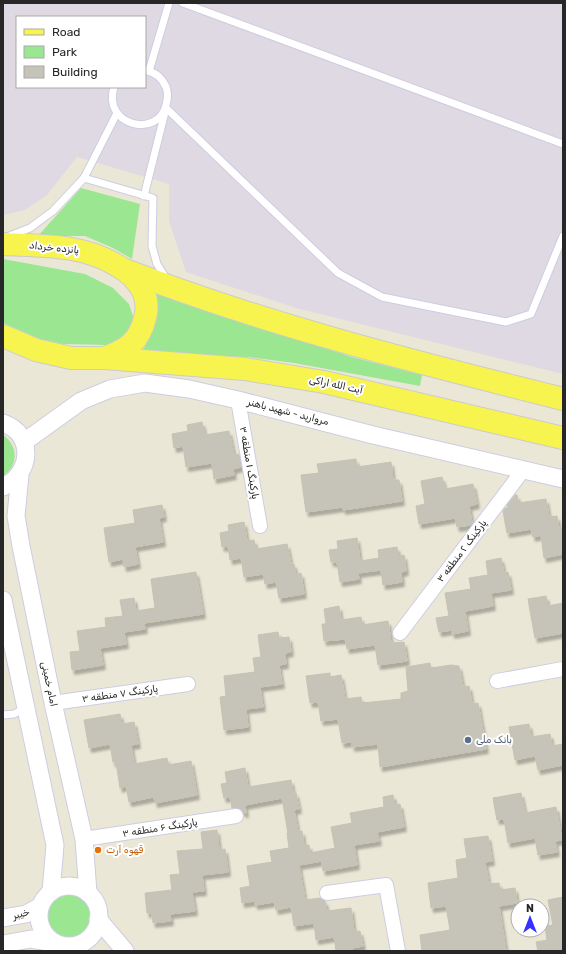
<svg xmlns="http://www.w3.org/2000/svg" width="566" height="954" font-family="Rubik,Cairo,sans-serif">
	<style>
		.industrial { fill: #ded9e3; fill-rule: evenodd }
		.green { fill: #9be690 }
		.building { fill: #c6c3b8; stroke: #c6c3b2; filter: url(#shadow) }
		.lines { fill: none; stroke-linecap: round; stroke-linejoin: round }
		.service-casing { stroke: #cdcde2; stroke-width: 9 }
		.minor-casing { stroke: #cdcde2; stroke-width: 16 }
		.tertiary-casing { stroke: #cdcde2; stroke-width: 19 }
		.primary-casing { stroke: #cbcbcb; stroke-width: 24 }
		.service { stroke: #fff; stroke-width: 7 }
		.minor { stroke: #fff; stroke-width: 14 }
		.tertiary { stroke: #fff; stroke-width: 17 }
		.primary { stroke: #f8f44f; stroke-width: 22 }
		.service-dot { fill: #5c6f8a; stroke: #fff; stroke-width: 1.5 }
		.food-dot { fill: #e8710a; stroke: #fff; stroke-width: 1.5 }
		.labels { text-anchor: middle; dominant-baseline: central; stroke-width: 4; stroke-linejoin: round; paint-order: stroke }
		.street-label { font-size: 10px; fill: #272727; stroke: #fff }
		.service-label { font-size: 10px; fill: #4e5e75; stroke: #fff; text-anchor: start }
		.food-label { font-size: 10px; fill: #c56008; stroke: #fff; text-anchor: start }
	</style>
	<defs>
		<filter id="shadow"><feDropShadow dx="2.5" dy="4.5" stdDeviation="1" flood-color="#0004"/></filter>
	</defs>
	<rect width="100%" height="100%" fill="#ebe7d7"/>
	<path class="industrial" d="M 3,3 L 563,3 L 563,374 L 296,308 L 186,272 L 169,221 L 169,184 L 77,157 L 47,195 L 25,210 L 3,215 ZM 17,17 L 145,17 L 145,87 L 17,87 Z"/>
	<g class="green">
		<path d="M 81,188 L 140,204 L 132,259 L 113,248 L 85,236 L 38,236 Z"/>
		<path d="M 3,259 L 85,274 L 113,288 L 129,304 L 133,316 L 131,329 L 123,338 L 107,345 L 63,344 L 40,339 L 3,323 Z"/>
		<path d="M 151,291 L 352,357 L 422,375 L 420,386 L 294,363 L 248,357 L 141,354 L 151,335 Z"/>
		<path d="M 3,435 C 18,445 19,466 3,476 Z"/>
		<circle cx="69" cy="917" r="22"/>
	</g>
	<g class="building">
		<path d="M 202,422 L 205,435 L 229,431 L 234,455 L 239,454 L 241,467 L 233,469 L 234,475 L 214,479 L 212,463 L 186,467 L 183,446 L 174,448 L 172,434 L 188,431 L 187,425 Z"/>
		<path d="M 356,459 L 357,467 L 391,462 L 393,480 L 399,480 L 402,501 L 343,510 L 343,507 L 306,512 L 301,475 L 319,473 L 317,464 Z"/>
		<path d="M 442,477 L 445,489 L 473,484 L 477,504 L 469,506 L 472,523 L 471,525 L 457,527 L 455,518 L 419,524 L 416,506 L 425,504 L 421,481 Z"/>
		<path d="M 515,495 L 517,495 L 518,503 L 546,499 L 549,517 L 557,516 L 559,529 L 563,528 L 563,554 L 544,558 L 541,535 L 533,537 L 531,529 L 507,533 L 503,511 L 505,508 L 508,508 L 507,505 Z"/>
		<path d="M 162,505 L 164,517 L 159,518 L 163,542 L 135,547 L 138,564 L 124,567 L 123,559 L 109,562 L 104,528 L 135,523 L 133,510 Z"/>
		<path d="M 244,522 L 247,541 L 254,540 L 256,549 L 287,544 L 291,564 L 294,564 L 295,574 L 301,573 L 304,594 L 279,598 L 276,582 L 265,584 L 263,574 L 244,577 L 241,558 L 230,560 L 228,546 L 222,547 L 220,533 L 229,531 L 228,525 Z"/>
		<path d="M 357,538 L 360,561 L 379,558 L 378,550 L 397,547 L 398,556 L 404,555 L 406,571 L 401,572 L 402,582 L 383,585 L 381,570 L 358,573 L 359,579 L 340,582 L 337,562 L 331,562 L 329,550 L 338,549 L 337,541 Z"/>
		<path d="M 501,558 L 504,573 L 508,572 L 511,590 L 491,593 L 493,606 L 465,611 L 468,631 L 452,634 L 452,630 L 439,632 L 436,618 L 449,616 L 445,593 L 471,589 L 469,578 L 488,575 L 486,561 Z"/>
		<path d="M 196,572 L 203,614 L 144,623 L 145,629 L 124,632 L 126,644 L 100,648 L 103,665 L 72,670 L 70,652 L 80,651 L 77,631 L 106,627 L 105,618 L 123,616 L 120,600 L 134,598 L 136,611 L 155,608 L 151,579 Z"/>
		<path d="M 546,596 L 548,606 L 563,603 L 563,633 L 535,638 L 528,599 Z"/>
		<path d="M 339,606 L 341,620 L 361,617 L 362,625 L 388,621 L 391,643 L 404,642 L 407,661 L 378,665 L 375,645 L 347,649 L 345,639 L 324,641 L 322,624 L 326,624 L 324,609 Z"/>
		<path d="M 278,632 L 279,638 L 289,637 L 291,652 L 285,653 L 286,664 L 279,665 L 282,684 L 260,687 L 263,707 L 246,709 L 248,727 L 224,730 L 220,697 L 226,696 L 224,676 L 255,672 L 253,658 L 261,657 L 258,635 Z"/>
		<path d="M 430,663 L 431,668 L 451,665 L 459,666 L 463,687 L 469,686 L 472,704 L 478,703 L 486,749 L 380,767 L 378,744 L 352,747 L 352,742 L 342,743 L 338,719 L 321,721 L 318,702 L 310,703 L 306,676 L 330,673 L 330,677 L 341,675 L 345,699 L 361,697 L 362,703 L 401,699 L 401,693 L 408,691 L 406,667 Z"/>
		<path d="M 120,714 L 122,724 L 134,722 L 138,744 L 131,745 L 134,764 L 167,758 L 168,765 L 191,761 L 197,795 L 155,803 L 154,797 L 129,802 L 126,786 L 120,788 L 116,762 L 113,762 L 110,744 L 89,748 L 84,720 Z"/>
		<path d="M 529,724 L 531,737 L 550,734 L 552,746 L 563,744 L 563,765 L 538,770 L 535,756 L 515,760 L 509,727 Z"/>
		<path d="M 245,768 L 248,787 L 291,780 L 293,793 L 296,793 L 299,809 L 294,810 L 298,832 L 302,831 L 304,846 L 309,845 L 310,853 L 335,848 L 331,827 L 352,823 L 350,813 L 384,807 L 383,797 L 393,795 L 395,805 L 400,804 L 404,827 L 377,832 L 379,841 L 354,845 L 357,865 L 323,871 L 322,861 L 299,865 L 305,900 L 320,898 L 325,901 L 327,911 L 351,908 L 354,932 L 360,931 L 363,946 L 352,948 L 353,951 L 336,951 L 334,937 L 316,940 L 314,923 L 294,926 L 291,907 L 276,910 L 274,902 L 255,905 L 255,901 L 242,903 L 240,888 L 250,886 L 247,866 L 272,862 L 270,851 L 289,848 L 287,833 L 288,833 L 282,798 L 245,805 L 246,813 L 244,813 L 239,808 L 232,808 L 230,797 L 224,798 L 221,784 L 227,783 L 225,772 Z"/>
		<path d="M 521,793 L 525,813 L 556,807 L 562,840 L 555,841 L 557,852 L 538,855 L 535,838 L 508,843 L 504,819 L 497,820 L 493,798 Z"/>
		<path d="M 217,830 L 219,850 L 225,849 L 228,872 L 202,875 L 204,891 L 192,892 L 195,911 L 170,914 L 171,921 L 153,923 L 152,913 L 147,913 L 145,893 L 172,890 L 170,875 L 180,874 L 177,851 L 203,849 L 201,832 Z"/>
		<path d="M 488,836 L 492,861 L 485,862 L 489,884 L 499,883 L 500,890 L 515,888 L 517,903 L 499,906 L 506,951 L 422,951 L 420,935 L 450,930 L 446,906 L 431,908 L 428,883 L 458,878 L 456,860 L 467,858 L 464,839 Z"/>
		<path d="M 563,897 L 563,951 L 538,951 L 536,942 L 547,940 L 545,926 L 553,925 L 548,900 Z"/>
	</g>
	<g class="lines">
		<defs>
			<g id="service">
				<path d="M 183,3 L 563,144"/>
				<path d="M 149,71 L 169,3"/>
				<path d="M 114,87 C 102,126 158,139 166,105 C 168,98 168,92 166,87 C 162,78 155,72 145,70"/>
				<path d="M 84,178 L 117,113"/>
				<path d="M 144,196 L 166,108 L 338,273 L 382,297 L 506,322 L 531,314 L 563,236"/>
				<path d="M 7,237 L 30,228 L 53,211 L 84,178 L 153,198 L 152,246 L 157,264 L 167,280"/>
				<path d="M 3,715 L 14,714 L 25,708"/>
			</g>
			<g id="minor">
				<path d="M 238,400 L 260,526"/>
				<path d="M 400,633 L 524,469"/>
				<path d="M 497,681 L 563,669"/>
				<path d="M 53,703 L 188,684"/>
				<path d="M 84,839 L 236,816"/>
				<path d="M 327,893 L 386,885 L 398,951"/>
			</g>
			<g id="tertiary">
				<path d="M 3,423 C 35,434 32,474 3,487"/>
				<path d="M 24,442 L 81,401 L 110,389 L 145,383 L 189,389 L 238,400 L 373,435 L 563,479"/>
				<path d="M 20,475 L 16,516 L 21,546 L 53,703 L 84,839 L 88,893"/>
				<path d="M 3,600 L 55,845 L 51,892"/>
				<circle cx="69" cy="916" r="30"/>
				<path d="M 3,918 L 26,914 L 39,907"/>
				<path d="M 98,919 L 125,951"/>
				<path d="M 3,944 L 31,939 L 55,943"/>
			</g>
			<g id="primary">
				<path d="M 3,244 C 42,246 83,244 118,266 C 129,272 137,279 143,291 C 147,300 148,308 145,318 C 139,342 127,350 104,358"/>
				<path d="M 125,270 C 268,325 415,362 563,399"/>
				<path d="M 3,336 L 36,350 L 71,358 L 104,358 L 245,369 L 324,382 L 563,438"/>
			</g>
		</defs>
		<use href="#service" class="service-casing"/>
		<use href="#minor" class="minor-casing"/>
		<use href="#tertiary" class="tertiary-casing"/>
		<use href="#primary" class="primary-casing"/>
		<use href="#service" class="service"/>
		<use href="#minor" class="minor"/>
		<use href="#tertiary" class="tertiary"/>
		<use href="#primary" class="primary"/>
	</g>
	<circle class="service-dot" cx="468" cy="740" r="4"/>
	<circle class="food-dot" cx="98" cy="850" r="4"/>
	<g class="labels">
		<g class="street-label">
			<text transform="translate(54 248) rotate(6)">پانزده خرداد</text>
			<text transform="translate(336 385) rotate(12)">آیت الله اراکی</text>
			<text transform="translate(288 412) rotate(14)">مروارید - شهید باهنر</text>
			<text transform="translate(249 463) rotate(80)">پارکینگ ۱ منطقه ۳</text>
			<text transform="translate(462 551) rotate(-53)">پارکینگ ۲ منطقه ۳</text>
			<text transform="translate(49 684) rotate(78)">امام خمینی</text>
			<text transform="translate(120 694) rotate(-8)">پارکینگ ۷ منطقه ۳</text>
			<text transform="translate(160 828) rotate(-9)">پارکینگ ۶ منطقه ۳</text>
			<text transform="translate(21 914) rotate(-16)">خیبر</text>
		</g>
		<g class="service-label">
			<text x="476" y="740">بانک ملی</text>
		</g>
		<g class="food-label">
			<text x="106" y="850">قهوه آرت</text>
		</g>
	</g>
	<rect width="566" height="954" fill="none" stroke="#272727" stroke-width="8"/>
	<rect x="16" y="16" width="130" height="72" fill="#ffffff" stroke="#a9a9a9"/>
	<rect x="24" y="29" width="20" height="6" fill="#f8f44f" stroke="#a9a9a9"/>
	<text x="52" y="36" font-size="12" fill="#272727">Road</text>
	<rect x="24" y="46" width="20" height="12" fill="#9be690" stroke="#a9a9a9"/>
	<text x="52" y="56" font-size="12" fill="#272727">Park</text>
	<rect x="24" y="66" width="20" height="12" fill="#c6c3b8" stroke="#a9a9a9"/>
	<text x="52" y="76" font-size="12" fill="#272727">Building</text>
	<g transform="translate(530 918)"><circle r="19" fill="#ffffff" stroke="#a9a9a9"/>
	<path d="M0-3L7 15L0 10L-7 15Z" fill="#3531ff"/>
	<text y="-6" font-size="11" font-weight="bold" text-anchor="middle" fill="#272727">N</text>
	</g>
</svg>
